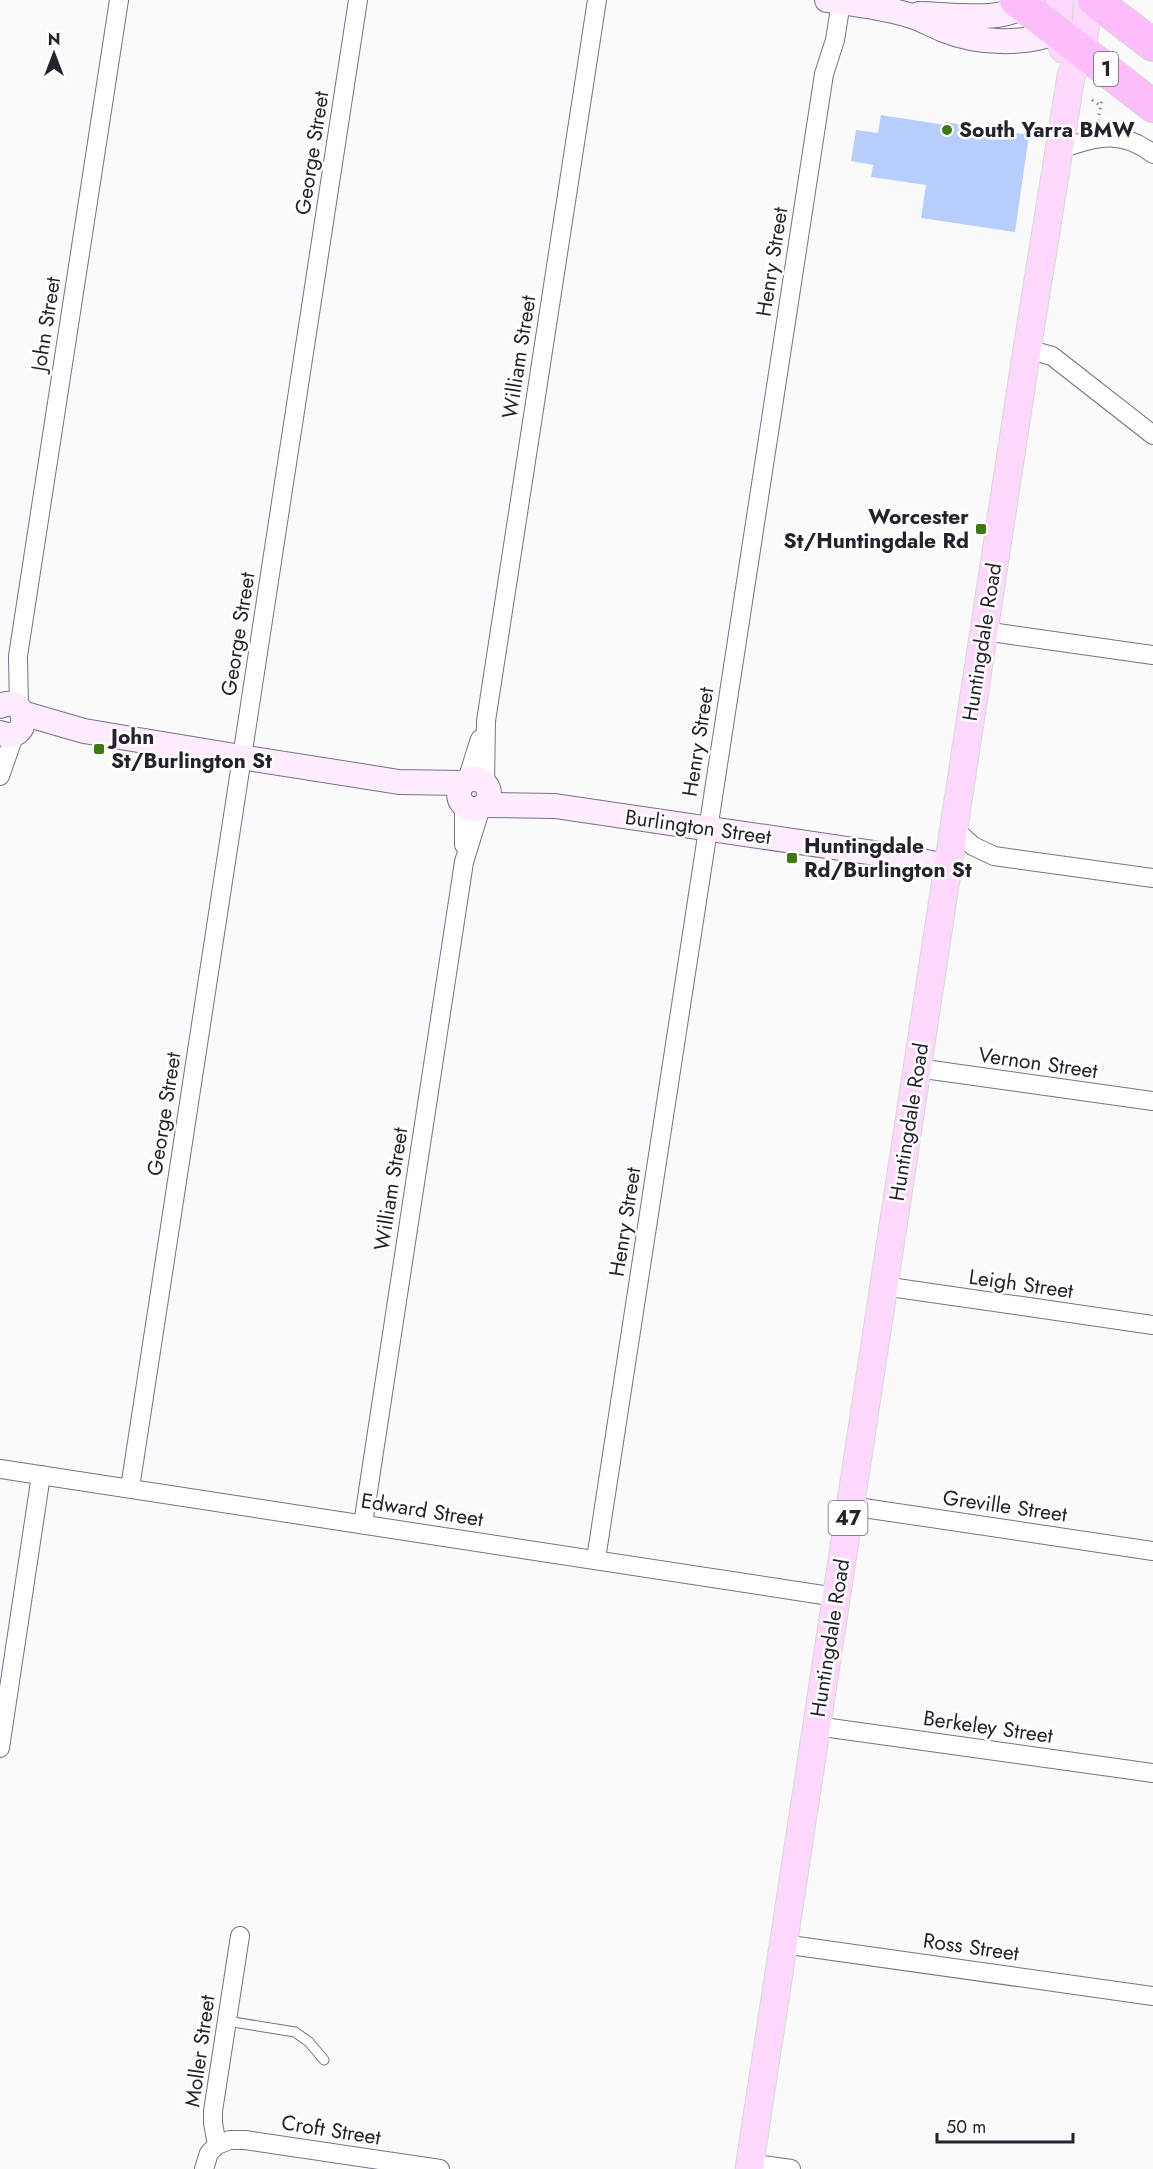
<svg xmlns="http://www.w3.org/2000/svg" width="1153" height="2169" font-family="Jost,sans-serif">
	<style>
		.building { fill: #b7cefc }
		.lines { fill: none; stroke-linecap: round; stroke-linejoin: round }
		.lane-casing { stroke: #77708c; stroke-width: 11 }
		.street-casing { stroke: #77708c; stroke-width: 20 }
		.secondary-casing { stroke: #77708c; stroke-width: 26 }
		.primary-casing { stroke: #d8d7d9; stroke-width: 29 }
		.highway-casing { stroke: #d8d7d9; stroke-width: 34 }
		.path { stroke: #87868c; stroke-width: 3; stroke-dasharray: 1.5 4.5; stroke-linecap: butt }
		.lane { stroke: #fff; stroke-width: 9 }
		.street { stroke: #fff; stroke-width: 18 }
		.secondary { stroke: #feebfe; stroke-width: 24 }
		.primary { stroke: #fed7fc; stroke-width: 27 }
		.highway { stroke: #fdbcfa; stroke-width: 32 }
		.poi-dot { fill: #3e780e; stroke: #fff; stroke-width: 2 }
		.labels { text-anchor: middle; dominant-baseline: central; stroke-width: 5; stroke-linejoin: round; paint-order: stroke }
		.shield { fill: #fff; stroke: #66646d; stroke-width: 1.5 }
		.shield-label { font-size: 20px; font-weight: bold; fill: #25222e }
		.poi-label { font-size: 21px; font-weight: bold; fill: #25222e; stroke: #fff; text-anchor: start }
		.street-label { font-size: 21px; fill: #25222e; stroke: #fff }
	</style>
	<rect width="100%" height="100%" fill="#fafafa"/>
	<path class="building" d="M 881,115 L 945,125 L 945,122 L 1029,135 L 1015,232 L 921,218 L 926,185 L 871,177 L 873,165 L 851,161 L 856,130 L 878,133 Z"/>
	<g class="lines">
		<defs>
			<path id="lane" d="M 227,2021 L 295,2032 L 309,2042 L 324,2060"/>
			<g id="street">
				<path d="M 1060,149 C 1095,138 1120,128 1153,154"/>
				<path d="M 1027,349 L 1052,356 L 1153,435"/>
				<path d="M 984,631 L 1153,655"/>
				<path d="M 19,709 L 18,656 L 119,0"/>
				<path d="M 0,776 L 15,733"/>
				<path d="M 467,780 L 480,739"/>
				<path d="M 485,783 L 486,721 L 597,0"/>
				<path d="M 464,805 L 464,845"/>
				<path d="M 954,829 L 973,846 L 994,856 L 1153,878"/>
				<path d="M 917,1068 L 1153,1101"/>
				<path d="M 883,1286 L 1153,1325"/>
				<path d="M 0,1469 L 836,1597"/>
				<path d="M 130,1488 L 358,0"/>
				<path d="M 850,1506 L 1153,1551"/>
				<path d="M 363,1524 L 464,862 L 481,807"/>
				<path d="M 596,1559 L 824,74 L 835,40 L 841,2"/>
				<path d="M 816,1726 L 1153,1773"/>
				<path d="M 0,1748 L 41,1475"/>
				<path d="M 783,1944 L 1153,1996"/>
				<path d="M 217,2145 L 230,2140 L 245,2140 L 440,2169"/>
				<path d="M 749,2163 L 791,2169"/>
				<path d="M 204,2169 L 209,2153 L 217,2145 L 213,2123 L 213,2111 L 240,1936"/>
			</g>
			<g id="secondary">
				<path d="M 827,0 C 853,4 880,7 905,14 C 919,17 931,25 944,30 C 979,44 1023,45 1058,32"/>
				<path d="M 919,14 C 953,14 1006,25 1032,0"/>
				<path d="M 0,706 C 30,693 32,745 0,733"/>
				<path d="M 22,713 L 84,731 L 241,757 L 399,782 L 463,783"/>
				<circle cx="474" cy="794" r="15"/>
				<path d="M 485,805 L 555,806 L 908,858 L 948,867"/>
			</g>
			<g id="primary">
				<path d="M 1059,0 L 1058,32 L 1063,49"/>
				<path d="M 749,2169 L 1027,349 L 1071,76 L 1082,51 L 1089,0"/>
			</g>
			<g id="highway">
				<path d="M 1016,0 L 1153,106"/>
				<path d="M 1094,0 L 1153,45"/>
			</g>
		</defs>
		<use href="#lane" class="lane-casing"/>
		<use href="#street" class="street-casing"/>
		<use href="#secondary" class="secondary-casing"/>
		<use href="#primary" class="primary-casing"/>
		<use href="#highway" class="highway-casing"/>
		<g class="path">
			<path d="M 1092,100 L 1101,106"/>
			<path d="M 1098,121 L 1102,99"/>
		</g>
		<use href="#lane" class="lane"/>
		<use href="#street" class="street"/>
		<use href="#secondary" class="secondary"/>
		<use href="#primary" class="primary"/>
		<use href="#highway" class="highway"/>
	</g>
	<g class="poi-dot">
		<circle cx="947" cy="130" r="6"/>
		<rect x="975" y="523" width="12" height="12" rx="3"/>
		<rect x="93" y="743" width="12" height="12" rx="3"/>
		<rect x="786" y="852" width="12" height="12" rx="3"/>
	</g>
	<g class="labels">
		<g class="shield">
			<rect x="1094" y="52" width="24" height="34" rx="4.5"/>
			<rect x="828.5" y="1501" width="39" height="34" rx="4.5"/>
		</g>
		<g class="shield-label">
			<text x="1106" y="69">1</text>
			<text x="848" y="1518">47</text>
		</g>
		<g class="poi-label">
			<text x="959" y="130">South Yarra BMW</text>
			<text x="969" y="517" text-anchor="end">Worcester<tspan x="969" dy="24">St/Huntingdale Rd</tspan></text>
			<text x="111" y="737">John<tspan x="111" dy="24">St/Burlington St</tspan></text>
			<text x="804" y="846">Huntingdale<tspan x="804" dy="24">Rd/Burlington St</tspan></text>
		</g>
		<g class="street-label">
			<text transform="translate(312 153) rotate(-81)">George Street</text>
			<text transform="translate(772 262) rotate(-81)">Henry Street</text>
			<text transform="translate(46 324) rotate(-81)">John Street</text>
			<text transform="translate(519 357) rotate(-81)">William Street</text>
			<text transform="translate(238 634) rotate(-81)">George Street</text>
			<text transform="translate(982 642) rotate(-81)">Huntingdale Road</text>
			<text transform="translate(698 742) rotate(-81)">Henry Street</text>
			<text transform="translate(698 827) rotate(8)">Burlington Street</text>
			<text transform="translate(1038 1063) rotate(8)">Vernon Street</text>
			<text transform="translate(164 1114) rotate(-81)">George Street</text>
			<text transform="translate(909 1122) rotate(-81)">Huntingdale Road</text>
			<text transform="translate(391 1189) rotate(-81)">William Street</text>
			<text transform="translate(625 1222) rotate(-81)">Henry Street</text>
			<text transform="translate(1021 1284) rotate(8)">Leigh Street</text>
			<text transform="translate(1005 1506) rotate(8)">Greville Street</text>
			<text transform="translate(422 1510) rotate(9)">Edward Street</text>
			<text transform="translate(830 1638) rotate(-81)">Huntingdale Road</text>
			<text transform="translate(988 1727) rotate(8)">Berkeley Street</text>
			<text transform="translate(971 1947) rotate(8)">Ross Street</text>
			<text transform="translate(200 2051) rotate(-82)">Moller Street</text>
			<text transform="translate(331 2130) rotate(9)">Croft Street</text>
		</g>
	</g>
	<g transform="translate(54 54)" stroke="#ffffff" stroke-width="4.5" paint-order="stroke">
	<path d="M0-4.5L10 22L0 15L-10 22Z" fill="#25222e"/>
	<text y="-9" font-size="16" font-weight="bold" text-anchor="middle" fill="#25222e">N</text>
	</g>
	<path d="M937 2133v9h136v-9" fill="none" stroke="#25222e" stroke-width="3"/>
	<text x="946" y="2133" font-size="18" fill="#25222e" stroke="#ffffff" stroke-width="4.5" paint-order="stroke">50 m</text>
</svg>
